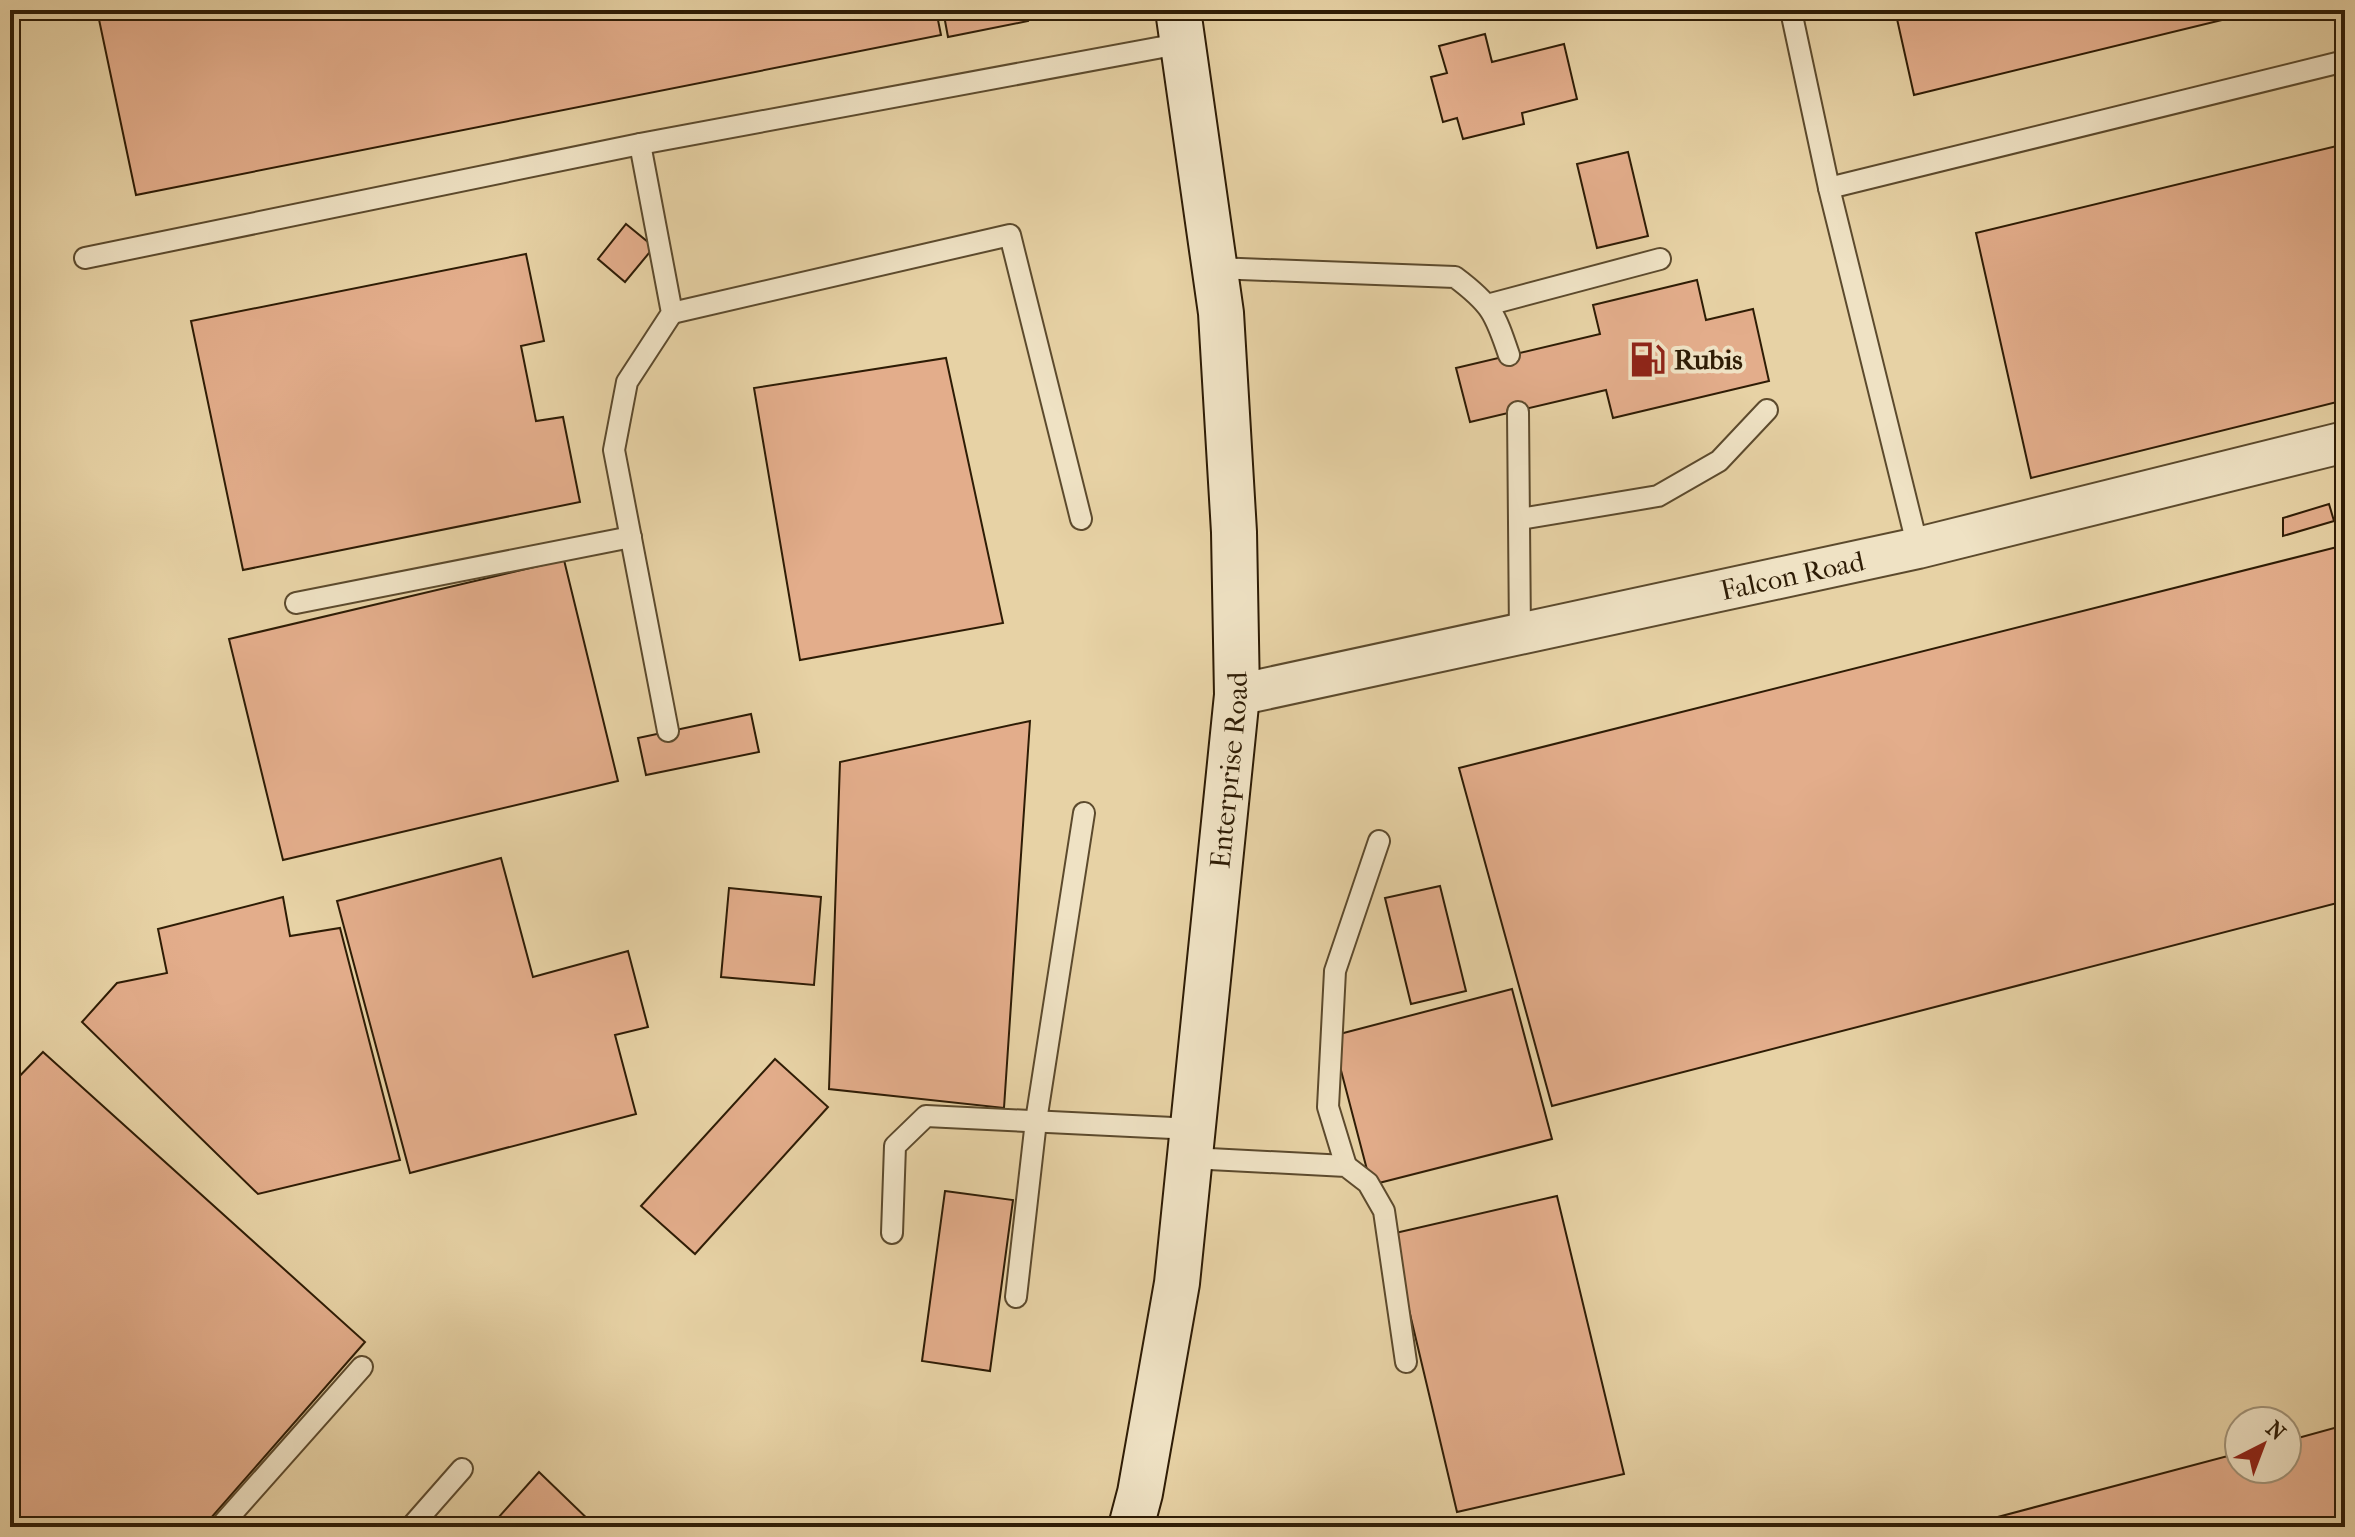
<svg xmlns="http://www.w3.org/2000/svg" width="2355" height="1537" font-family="'IM FELL French Canon',serif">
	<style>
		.building { fill: #e3ad8b; stroke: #2e1c05; stroke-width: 2 }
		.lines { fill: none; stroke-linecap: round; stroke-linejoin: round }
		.service-casing { stroke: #5c4a2d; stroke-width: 24 }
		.minor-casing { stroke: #5c4a2d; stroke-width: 44 }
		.secondary-casing { stroke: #2e1c05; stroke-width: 48 }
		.service { stroke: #efe2c4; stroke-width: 20 }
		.minor { stroke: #efe2c4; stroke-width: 40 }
		.secondary { stroke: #efe2c4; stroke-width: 44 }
		.labels { text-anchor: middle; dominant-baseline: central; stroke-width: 8; stroke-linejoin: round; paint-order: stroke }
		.poi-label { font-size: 28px; font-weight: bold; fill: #2e1c05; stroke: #efe2c4; text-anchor: start }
		.street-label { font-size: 28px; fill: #2e1c05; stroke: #efe2c4 }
	</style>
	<rect width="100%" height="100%" fill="#e7d2a5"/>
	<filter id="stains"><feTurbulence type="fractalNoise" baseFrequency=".0025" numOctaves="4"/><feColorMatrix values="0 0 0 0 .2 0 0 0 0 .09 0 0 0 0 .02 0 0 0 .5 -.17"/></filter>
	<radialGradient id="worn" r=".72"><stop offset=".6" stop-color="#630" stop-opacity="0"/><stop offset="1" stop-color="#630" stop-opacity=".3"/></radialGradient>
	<g class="building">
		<path d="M 97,10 L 936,10 L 941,35 L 136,195 Z"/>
		<path d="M 943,10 L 1026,10 L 1028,21 L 948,37 Z"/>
		<path d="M 1895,10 L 2263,10 L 1914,95 Z"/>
		<path d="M 2333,10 L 2345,10 L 2345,44 L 2339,45 Z"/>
		<path d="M 1485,34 L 1492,62 L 1564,44 L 1577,99 L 1522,113 L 1524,124 L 1463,139 L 1457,118 L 1443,122 L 1431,77 L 1447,73 L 1439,46 Z"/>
		<path d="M 2345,144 L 2345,400 L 2031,478 L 1976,233 Z"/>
		<path d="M 1628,152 L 1648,236 L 1597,248 L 1577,164 Z"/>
		<path d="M 10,166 L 17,235 L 10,236 Z"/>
		<path d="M 626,224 L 654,247 L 625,282 L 598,259 Z"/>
		<path d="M 526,254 L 544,341 L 521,346 L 536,421 L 563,417 L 580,502 L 243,570 L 191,321 Z"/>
		<path d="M 1697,280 L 1706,320 L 1753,309 L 1769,381 L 1613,418 L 1606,390 L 1470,422 L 1456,368 L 1600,334 L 1593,305 Z"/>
		<path d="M 946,358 L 1003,623 L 800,660 L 754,388 Z"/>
		<path d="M 2329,504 L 2334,521 L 2283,536 L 2283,518 Z"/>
		<path d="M 2345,545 L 2345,901 L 1552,1106 L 1459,768 Z"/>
		<path d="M 564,560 L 618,781 L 283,860 L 229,639 Z"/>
		<path d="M 751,714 L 759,752 L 646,775 L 638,738 Z"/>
		<path d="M 1030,721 L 1004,1108 L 829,1089 L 840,762 Z"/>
		<path d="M 501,858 L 533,977 L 628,951 L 648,1027 L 615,1035 L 636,1114 L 410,1173 L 337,901 Z"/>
		<path d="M 1440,886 L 1466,991 L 1411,1004 L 1385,898 Z"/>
		<path d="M 729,888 L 821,897 L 814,985 L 721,977 Z"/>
		<path d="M 283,897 L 290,936 L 340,928 L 400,1160 L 258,1194 L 82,1022 L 117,983 L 167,973 L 158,929 Z"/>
		<path d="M 1512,989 L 1552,1139 L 1371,1185 L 1332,1036 Z"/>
		<path d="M 43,1052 L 365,1342 L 203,1527 L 10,1527 L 10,1086 Z"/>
		<path d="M 775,1059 L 828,1107 L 695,1254 L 641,1206 Z"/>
		<path d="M 945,1191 L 1013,1200 L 990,1371 L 922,1361 Z"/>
		<path d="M 1557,1196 L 1624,1474 L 1457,1512 L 1391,1234 Z"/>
		<path d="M 2345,1425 L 2345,1527 L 1960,1527 L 2239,1453 L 2239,1469 L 2287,1469 L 2287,1441 Z"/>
		<path d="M 539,1472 L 596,1527 L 490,1527 Z"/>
	</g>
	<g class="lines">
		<defs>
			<g id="service">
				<path d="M 1791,11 L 1829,188"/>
				<path d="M 640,144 L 672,313 L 627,382 L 614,450 L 668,731"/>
				<path d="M 85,258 L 640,144 L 1184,43"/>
				<path d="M 1215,268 L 1455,277 C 1491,304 1495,313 1509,355"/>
				<path d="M 1487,305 L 1660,259"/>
				<path d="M 672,313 L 1010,235 L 1081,519"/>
				<path d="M 1518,412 L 1520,634"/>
				<path d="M 1520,519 L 1658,496 L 1719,461 L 1767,410"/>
				<path d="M 1918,548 L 1829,188 L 2345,61"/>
				<path d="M 296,603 L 631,537"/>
				<path d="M 1190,1158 L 1346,1166 L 1368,1183 L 1384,1211 L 1406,1362"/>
				<path d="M 1346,1166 L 1328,1107 L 1335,971 L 1379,841"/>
				<path d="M 892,1233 L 895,1146 L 926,1116 L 1193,1129"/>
				<path d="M 1016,1297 L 1036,1121 L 1084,813"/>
				<path d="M 220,1527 L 362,1367"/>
				<path d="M 411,1527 L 462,1469"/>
			</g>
			<g id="minor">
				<path id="s1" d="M 1237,695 L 1918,548 L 2345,442"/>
			</g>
			<g id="secondary">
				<path id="s2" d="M 1131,1527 L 1140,1493 L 1177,1283 L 1237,695 L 1234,532 L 1221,313 L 1178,10"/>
			</g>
		</defs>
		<use href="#service" class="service-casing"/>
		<use href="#minor" class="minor-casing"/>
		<use href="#secondary" class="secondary-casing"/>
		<use href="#service" class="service"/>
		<use href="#minor" class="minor"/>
		<use href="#secondary" class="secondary"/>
	</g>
	<defs>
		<symbol id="fuel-bare" viewBox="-9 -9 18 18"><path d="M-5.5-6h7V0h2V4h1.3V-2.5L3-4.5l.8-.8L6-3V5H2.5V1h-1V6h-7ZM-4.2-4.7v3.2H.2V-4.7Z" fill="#8f2418" stroke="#efe2c4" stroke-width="2.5" paint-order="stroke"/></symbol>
	</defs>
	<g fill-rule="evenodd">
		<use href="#fuel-bare" x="1622" y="334" width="51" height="51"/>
	</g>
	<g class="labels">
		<g class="poi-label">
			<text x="1674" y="359">Rubis</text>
		</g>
		<g class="street-label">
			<text stroke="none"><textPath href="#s1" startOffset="568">Falcon Road</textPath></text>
			<text stroke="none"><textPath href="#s2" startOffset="764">Enterprise Road</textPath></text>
		</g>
	</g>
	<rect width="2355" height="1537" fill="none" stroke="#e7d2a5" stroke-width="40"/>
	<rect x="12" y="12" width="2331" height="1513" fill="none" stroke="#2e1c05" stroke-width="4"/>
	<rect x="20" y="20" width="2315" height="1497" fill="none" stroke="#2e1c05" stroke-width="2"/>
	<g transform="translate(2263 1445) rotate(42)"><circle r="38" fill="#efe2c4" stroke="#a29378" stroke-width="2"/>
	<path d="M0-6L14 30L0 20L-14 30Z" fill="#8f2418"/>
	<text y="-12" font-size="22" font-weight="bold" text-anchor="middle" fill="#2e1c05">N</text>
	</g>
	<rect width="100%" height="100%" filter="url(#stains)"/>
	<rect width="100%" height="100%" fill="url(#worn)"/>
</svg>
